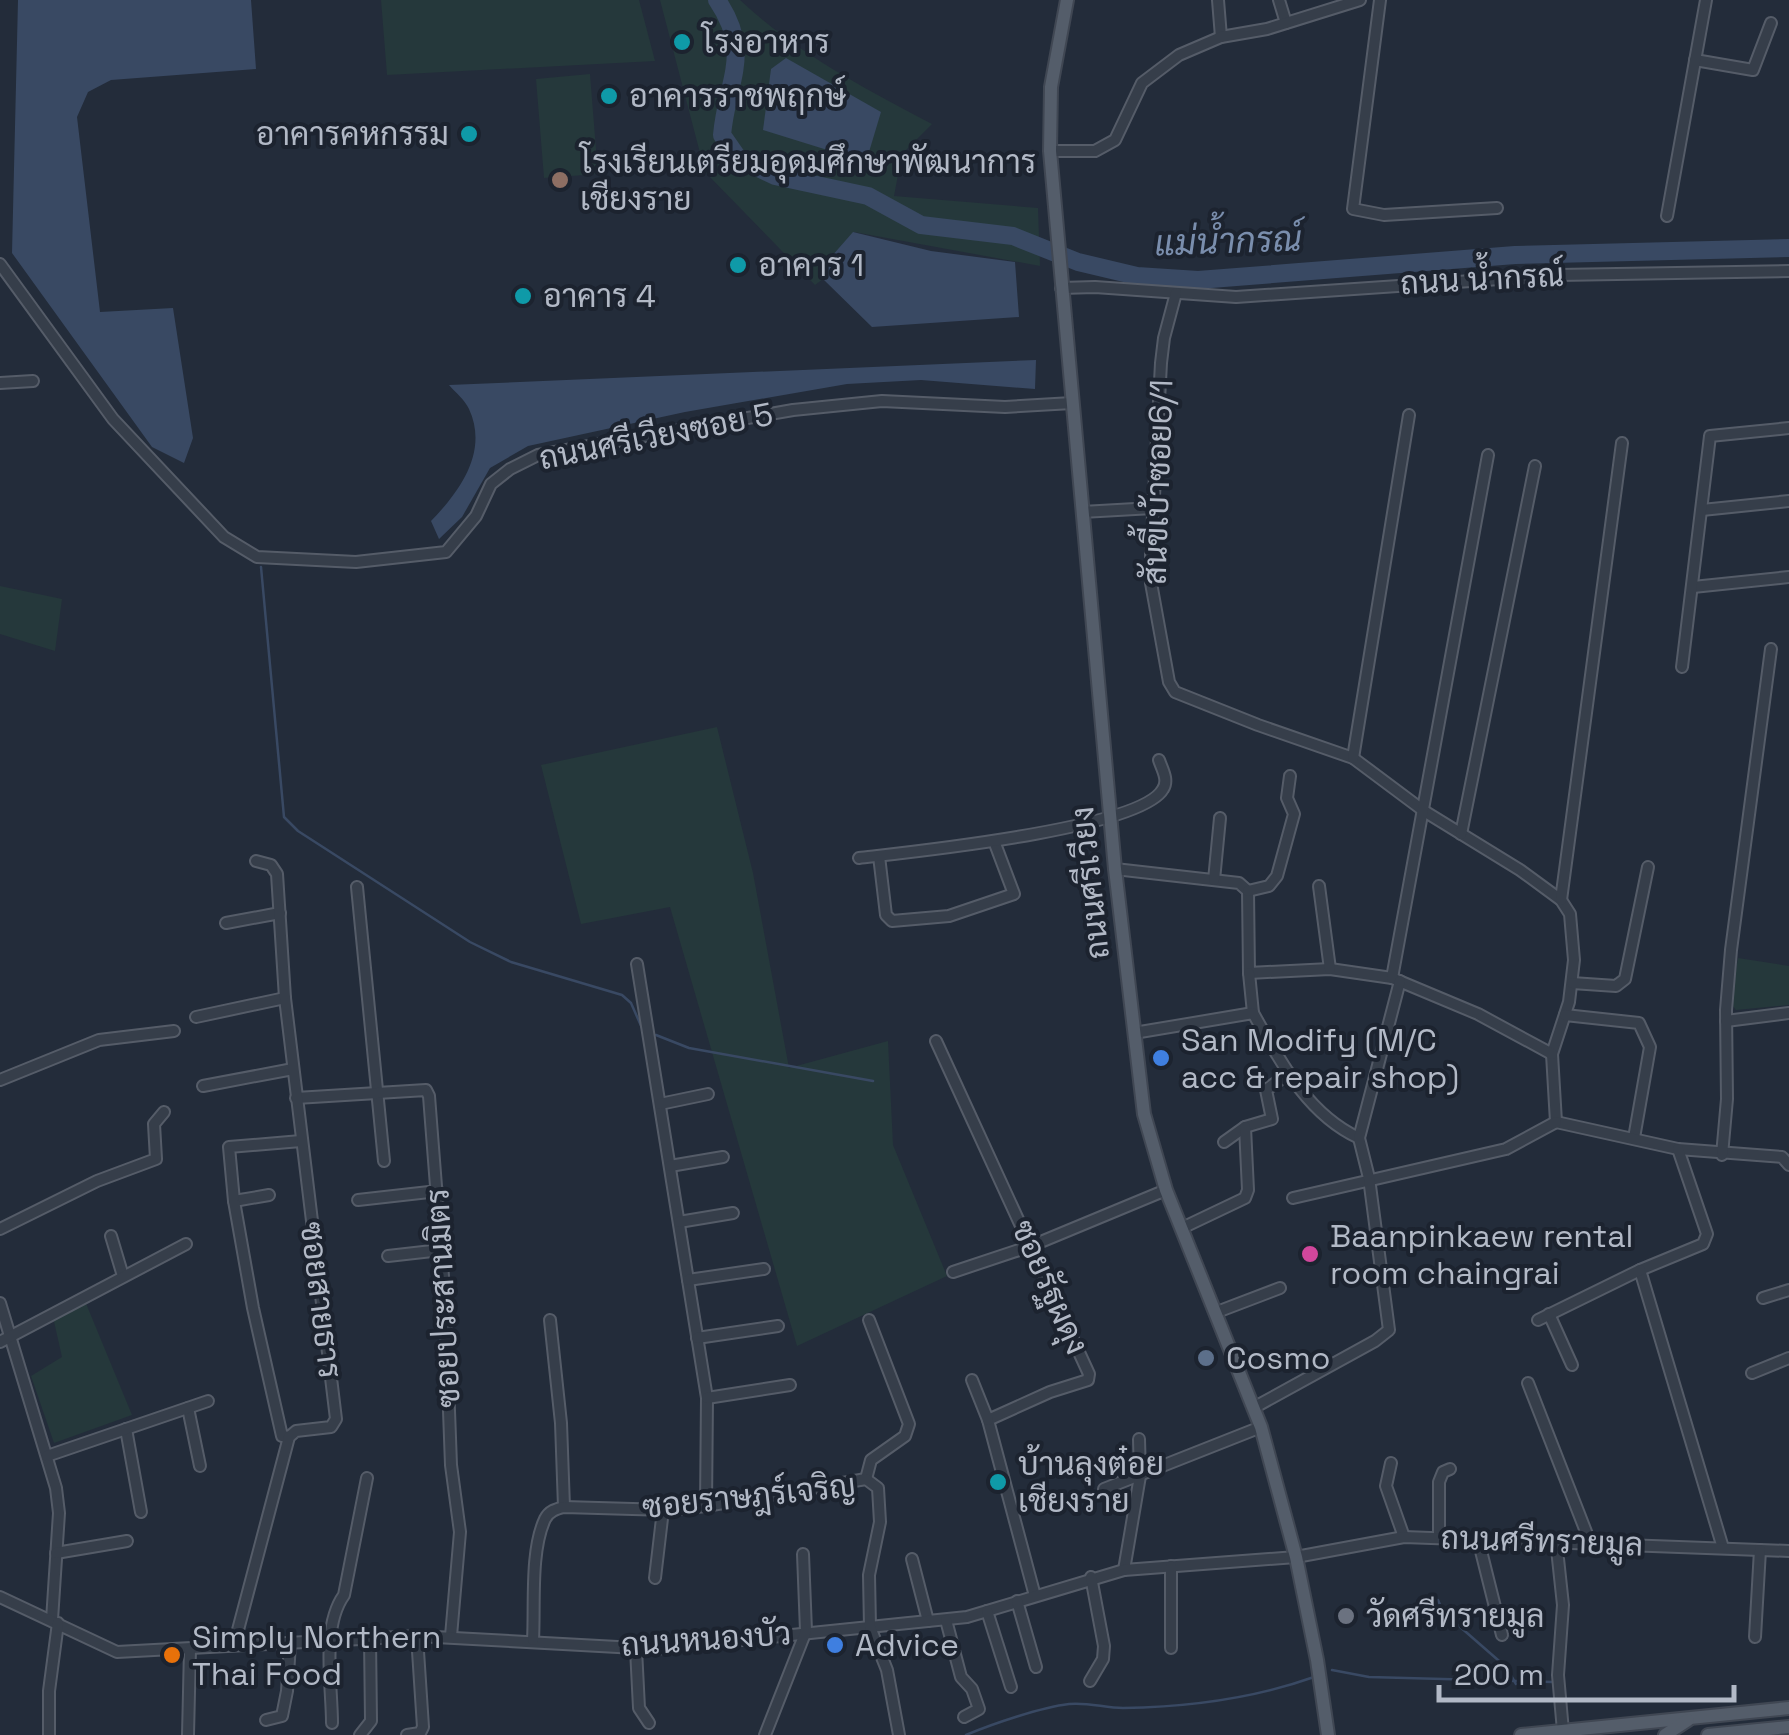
<svg xmlns="http://www.w3.org/2000/svg" width="1789" height="1735" font-family="'Space Grotesk',Sarabun,sans-serif">
	<style>
		.green { fill: #25383b }
		.water { fill: #394963 }
		.lines { fill: none; stroke-linecap: round; stroke-linejoin: round }
		.stream { stroke: #394963; stroke-width: 2.5 }
		.river { stroke: #394963; stroke-width: 18 }
		.minor-casing { stroke: #555c68; stroke-width: 14 }
		.major-casing { stroke: #404753; stroke-width: 16 }
		.minor { stroke: #363e4a; stroke-width: 10 }
		.major { stroke: #545d6a; stroke-width: 12 }
		.culture-dot { fill: #0f9aa8; stroke: #1c232f; stroke-width: 4 }
		.education-dot { fill: #8d6e63; stroke: #1c232f; stroke-width: 4 }
		.shop-dot { fill: #3f7fe0; stroke: #1c232f; stroke-width: 4 }
		.hotel-dot { fill: #d1479c; stroke: #1c232f; stroke-width: 4 }
		.service-dot { fill: #5c6f8a; stroke: #1c232f; stroke-width: 4 }
		.worship-dot { fill: #6b7280; stroke: #1c232f; stroke-width: 4 }
		.food-dot { fill: #e8710a; stroke: #1c232f; stroke-width: 4 }
		.labels { text-anchor: middle; dominant-baseline: central; stroke-width: 8; stroke-linejoin: round; paint-order: stroke }
		.poi-label { font-size: 32px; fill: #b2b9c6; stroke: #1c232f; text-anchor: start }
		.street-label { font-size: 32px; fill: #b2b9c6; stroke: #1c232f }
		.water-label { font-size: 35px; font-style: italic; fill: #7a8ead; stroke: #1c232f }
	</style>
	<rect width="100%" height="100%" fill="#232c3a"/>
	<g class="green">
		<path d="M 381,0 L 639,0 L 655,61 L 387,75 Z"/>
		<path d="M 660,0 L 740,0 C 798,54 862,87 932,124 L 902,154 L 894,196 L 1038,208 L 1040,266 L 854,232 L 831,257 L 823,279 L 815,285 L 705,172 Z"/>
		<path d="M 590,74 L 598,174 L 544,178 L 536,79 Z"/>
		<path d="M 0,586 L 62,599 L 55,651 L 0,634 Z"/>
		<path d="M 717,727 L 753,873 L 789,1068 L 888,1041 L 893,1145 L 947,1276 L 797,1346 L 670,907 L 581,924 L 541,765 Z"/>
		<path d="M 1738,958 L 1789,966 L 1789,1005 L 1736,1010 L 1731,1004 Z"/>
		<path d="M 85,1301 L 132,1415 L 54,1443 L 31,1376 L 62,1357 L 53,1317 Z"/>
	</g>
	<g class="water">
		<path d="M 18,0 L 251,0 L 256,69 L 111,80 L 88,92 L 77,117 L 100,312 L 173,308 L 193,438 L 184,463 L 152,447 L 12,253 Z"/>
		<path d="M 786,58 L 881,112 L 866,162 L 763,130 L 771,69 Z"/>
		<path d="M 853,232 L 931,251 L 1015,262 L 1019,317 L 872,327 L 823,279 L 831,257 Z"/>
		<path d="M 1036,360 L 1035,389 L 921,380 L 847,384 L 685,412 L 528,446 L 490,468 L 462,517 L 439,539 L 431,521 C 459,492 489,452 469,409 C 465,400 455,392 449,385 Z"/>
	</g>
	<g class="lines">
		<g class="stream">
			<path d="M 261,567 L 284,817 L 298,831 L 470,942 L 511,962 L 622,995 L 631,1003 L 642,1028"/>
			<path d="M 656,1035 L 689,1048 L 873,1081"/>
			<path d="M 1438,1600 L 1443,1612 L 1506,1667 L 1516,1684"/>
			<path d="M 1332,1670 L 1369,1677 L 1553,1682"/>
			<path d="M 966,1735 C 992,1724 1042,1707 1069,1704 C 1088,1702 1105,1708 1123,1708 C 1186,1707 1255,1698 1314,1677"/>
		</g>
		<path class="river" d="M 717,0 C 753,53 727,79 722,135 L 738,158 L 775,176 L 868,196 L 921,225 L 1013,236 L 1078,262 L 1137,276 L 1198,280 L 1515,255 L 1789,248"/>
		<defs>
			<g id="minor">
				<path d="M 1218,0 L 1221,37"/>
				<path d="M 1279,0 L 1286,23"/>
				<path d="M 1380,0 L 1353,209 L 1384,215 L 1497,208"/>
				<path d="M 1695,60 L 1753,70 L 1771,23"/>
				<path d="M 1050,151 L 1095,151 L 1115,140 L 1142,83 L 1179,55 L 1221,37 L 1267,29 L 1360,0"/>
				<path d="M 1667,216 L 1706,0"/>
				<path d="M 0,264 L 113,419 L 224,537 L 257,557 L 356,562 L 446,552 L 476,516 L 491,484 L 510,469 L 538,455 L 793,410 L 882,401 L 1005,407 L 1072,403"/>
				<path d="M 1061,288 L 1095,287 L 1236,297 L 1558,275 L 1789,271"/>
				<path d="M 1176,293 L 1164,338 L 1161,363 L 1151,553 L 1151,583 L 1169,682 L 1175,692 L 1258,725 L 1353,758 L 1424,811 L 1520,870 L 1561,900 L 1570,914 L 1574,960 L 1569,1002 L 1552,1054 L 1556,1122"/>
				<path d="M 0,383 L 33,381"/>
				<path d="M 1702,510 L 1789,501"/>
				<path d="M 1082,512 L 1153,508"/>
				<path d="M 1693,587 L 1789,577"/>
				<path d="M 1682,667 L 1710,436 L 1789,428"/>
				<path d="M 1353,758 L 1409,415"/>
				<path d="M 1461,834 L 1535,466"/>
				<path d="M 879,856 L 886,915 L 892,921 L 949,916 L 1014,894 L 994,841"/>
				<path d="M 859,858 C 910,852 1141,829 1163,789 C 1169,780 1162,769 1159,760"/>
				<path d="M 1115,869 L 1239,883 L 1248,891 L 1249,973 L 1330,969 L 1392,978 L 1478,1014 L 1552,1054"/>
				<path d="M 1214,880 L 1220,818"/>
				<path d="M 1319,886 L 1330,969"/>
				<path d="M 357,887 L 384,1161"/>
				<path d="M 1248,891 L 1269,886 L 1277,876 L 1294,814 L 1287,798 L 1290,776"/>
				<path d="M 1561,900 L 1622,443"/>
				<path d="M 226,923 L 280,913"/>
				<path d="M 637,964 L 707,1398 L 706,1506"/>
				<path d="M 1249,973 L 1253,1013"/>
				<path d="M 1392,978 L 1488,455"/>
				<path d="M 1572,983 L 1616,986 L 1625,979 L 1648,867"/>
				<path d="M 1565,1015 L 1639,1023 L 1650,1047 L 1634,1138"/>
				<path d="M 196,1017 L 285,998"/>
				<path d="M 1726,1021 L 1789,1013"/>
				<path d="M 1134,1033 L 1253,1013 C 1280,1061 1307,1114 1359,1138"/>
				<path d="M 936,1041 L 1089,1374 L 1088,1380 L 1050,1392 L 988,1420 L 1035,1596"/>
				<path d="M 0,1080 L 99,1040 L 174,1031"/>
				<path d="M 203,1086 L 293,1069"/>
				<path d="M 296,1098 L 426,1090 L 429,1096 L 445,1302 L 451,1465 L 460,1532 L 451,1636"/>
				<path d="M 660,1104 L 708,1094"/>
				<path d="M 1556,1122 L 1678,1149 L 1782,1157 L 1789,1165"/>
				<path d="M 1224,1142 L 1245,1127 L 1272,1119 L 1266,1090 L 1289,1073"/>
				<path d="M 1678,1149 L 1707,1234 L 1703,1244 L 1640,1270 L 1723,1548"/>
				<path d="M 1722,1155 L 1727,1099 L 1726,1010 L 1731,950 L 1771,649"/>
				<path d="M 670,1166 L 723,1157"/>
				<path d="M 1293,1198 L 1506,1149 L 1556,1122"/>
				<path d="M 358,1200 L 438,1191"/>
				<path d="M 234,1201 L 269,1195"/>
				<path d="M 679,1222 L 733,1213"/>
				<path d="M 1182,1228 L 1245,1198 L 1248,1190 L 1245,1127"/>
				<path d="M 0,1229 L 97,1181 L 156,1159 L 154,1124 L 164,1112"/>
				<path d="M 111,1236 L 123,1276"/>
				<path d="M 388,1256 L 441,1250"/>
				<path d="M 953,1272 L 1031,1246 L 1166,1190"/>
				<path d="M 688,1280 L 764,1269"/>
				<path d="M 1763,1298 L 1789,1290"/>
				<path d="M 0,1303 L 56,1488 L 59,1513 L 52,1620"/>
				<path d="M 1217,1312 L 1280,1288"/>
				<path d="M 1549,1314 L 1572,1365"/>
				<path d="M 550,1320 L 561,1423 L 564,1507"/>
				<path d="M 1538,1320 L 1640,1270"/>
				<path d="M 697,1338 L 778,1326"/>
				<path d="M 0,1342 L 186,1244"/>
				<path d="M 1752,1373 L 1789,1358"/>
				<path d="M 972,1380 L 988,1420"/>
				<path d="M 1528,1383 L 1590,1542"/>
				<path d="M 707,1398 L 790,1385"/>
				<path d="M 1255,1407 L 1375,1341 L 1389,1330 L 1369,1178 L 1359,1138 L 1400,981"/>
				<path d="M 188,1408 L 200,1466"/>
				<path d="M 126,1429 L 141,1512"/>
				<path d="M 289,1437 L 282,1436 L 253,1308 L 234,1201 L 229,1147 L 301,1141"/>
				<path d="M 47,1456 L 208,1401"/>
				<path d="M 1391,1463 L 1386,1486 L 1404,1537"/>
				<path d="M 866,1479 L 871,1460 L 905,1436 L 909,1424 L 869,1320"/>
				<path d="M 1104,1489 L 1261,1427"/>
				<path d="M 1439,1538 L 1439,1482 L 1443,1472 L 1450,1469"/>
				<path d="M 1478,1539 L 1502,1635"/>
				<path d="M 1556,1540 L 1563,1605 L 1558,1675 L 1563,1731"/>
				<path d="M 56,1553 L 127,1541"/>
				<path d="M 912,1559 L 928,1621"/>
				<path d="M 1124,1570 L 1140,1476 L 1139,1439"/>
				<path d="M 655,1578 L 663,1510"/>
				<path d="M 0,1597 L 117,1652 L 417,1636 L 654,1649 L 967,1617 L 1124,1570 L 1296,1557 L 1404,1537 L 1789,1551"/>
				<path d="M 1017,1601 L 1036,1667"/>
				<path d="M 987,1611 L 1011,1687"/>
				<path d="M 946,1620 L 961,1677 L 972,1689 L 979,1709 L 964,1717"/>
				<path d="M 1755,1637 L 1760,1550"/>
				<path d="M 533,1640 C 535,1605 530,1551 545,1519 C 549,1511 556,1509 564,1507 L 667,1510 L 706,1506 L 866,1479 L 878,1488 L 880,1522 L 869,1575 L 870,1627 L 887,1670 L 899,1735"/>
				<path d="M 234,1645 L 289,1437 L 296,1431 L 331,1427 L 336,1419 L 285,998 L 277,874 L 271,865 L 256,861"/>
				<path d="M 1171,1648 L 1171,1566"/>
				<path d="M 636,1649 L 639,1708 L 649,1723"/>
				<path d="M 1090,1681 L 1103,1659 L 1104,1646 L 1091,1577"/>
				<path d="M 266,1720 L 282,1716 L 287,1691 L 290,1643"/>
				<path d="M 332,1723 C 332,1685 321,1627 344,1595 L 367,1478"/>
				<path d="M 49,1735 L 49,1691 L 58,1623"/>
				<path d="M 188,1735 L 190,1649"/>
				<path d="M 360,1735 L 371,1721 L 370,1638"/>
				<path d="M 407,1735 L 420,1733 L 423,1727 L 417,1636"/>
				<path d="M 765,1735 L 806,1631 L 803,1554"/>
			</g>
			<g id="major">
				<path d="M 1067,0 L 1051,87 L 1050,151 L 1115,869 L 1144,1114 L 1166,1190 L 1261,1427 L 1296,1557 L 1317,1660 L 1328,1735"/>
				<path d="M 1521,1735 L 1789,1708"/>
				<path d="M 1665,1735 L 1688,1720"/>
				<path d="M 1708,1735 L 1789,1727"/>
			</g>
		</defs>
		<use href="#minor" class="minor-casing"/>
		<use href="#major" class="major-casing"/>
		<use href="#minor" class="minor"/>
		<use href="#major" class="major"/>
	</g>
	<g class="culture-dot">
		<circle cx="682" cy="42" r="10"/>
		<circle cx="609" cy="96" r="10"/>
		<circle cx="469" cy="134" r="10"/>
		<circle cx="738" cy="265" r="10"/>
		<circle cx="523" cy="296" r="10"/>
		<circle cx="998" cy="1482" r="10"/>
	</g>
	<circle class="education-dot" cx="560" cy="180" r="10"/>
	<g class="shop-dot">
		<circle cx="1161" cy="1058" r="10"/>
		<circle cx="835" cy="1645" r="10"/>
	</g>
	<circle class="hotel-dot" cx="1310" cy="1254" r="10"/>
	<circle class="service-dot" cx="1206" cy="1358" r="10"/>
	<circle class="worship-dot" cx="1346" cy="1616" r="10"/>
	<circle class="food-dot" cx="172" cy="1655" r="10"/>
	<g class="labels">
		<g class="poi-label">
			<text x="702" y="42">โรงอาหาร</text>
			<text x="629" y="96">อาคารราชพฤกษ์</text>
			<text x="449" y="134" text-anchor="end">อาคารคหกรรม</text>
			<text x="580" y="162">โรงเรียนเตรียมอุดมศึกษาพัฒนาการ<tspan x="580" dy="37">เชียงราย</tspan></text>
			<text x="758" y="265">อาคาร 1</text>
			<text x="543" y="296">อาคาร 4</text>
			<text x="1181" y="1040">San Modify (M/C<tspan x="1181" dy="37">acc &amp; repair shop)</tspan></text>
			<text x="1330" y="1236">Baanpinkaew rental<tspan x="1330" dy="37">room chaingrai</tspan></text>
			<text x="1226" y="1358">Cosmo</text>
			<text x="1018" y="1464">บ้านลุงต๋อย<tspan x="1018" dy="37">เชียงราย</tspan></text>
			<text x="1366" y="1616">วัดศรีทรายมูล</text>
			<text x="192" y="1637">Simply Northern<tspan x="192" dy="37">Thai Food</tspan></text>
			<text x="855" y="1645">Advice</text>
		</g>
		<g class="street-label">
			<text transform="translate(1482 279) rotate(-3)">ถนน น้ำกรณ์</text>
			<text transform="translate(656 436) rotate(-11)">ถนนศรีเวียงซอย 5</text>
			<text transform="translate(1158 482) rotate(-88)">สันขี้เบ้าซอย6/1</text>
			<text transform="translate(1090 883) rotate(-96)">ถนนศรีเวียง</text>
			<text transform="translate(1050 1287) rotate(66)">ซอยรัฐผดุง</text>
			<text transform="translate(443 1298) rotate(-93)">ซอยประสานมิตร</text>
			<text transform="translate(321 1300) rotate(83)">ซอยสายธาร</text>
			<text transform="translate(749 1496) rotate(-6)">ซอยราษฎร์เจริญ</text>
			<text transform="translate(1542 1541) rotate(2)">ถนนศรีทรายมูล</text>
			<text transform="translate(706 1639) rotate(-4)">ถนนหนองบัว</text>
		</g>
		<g class="water-label">
			<text transform="translate(1228 241) rotate(-2)">แม่น้ำกรณ์</text>
		</g>
	</g>
	<path d="M1439 1685v15h295v-15" fill="none" stroke="#b2b9c6" stroke-width="5"/>
	<text x="1454" y="1685" font-size="30" fill="#b2b9c6" stroke="#1c232f" stroke-width="8" paint-order="stroke">200 m</text>
</svg>
